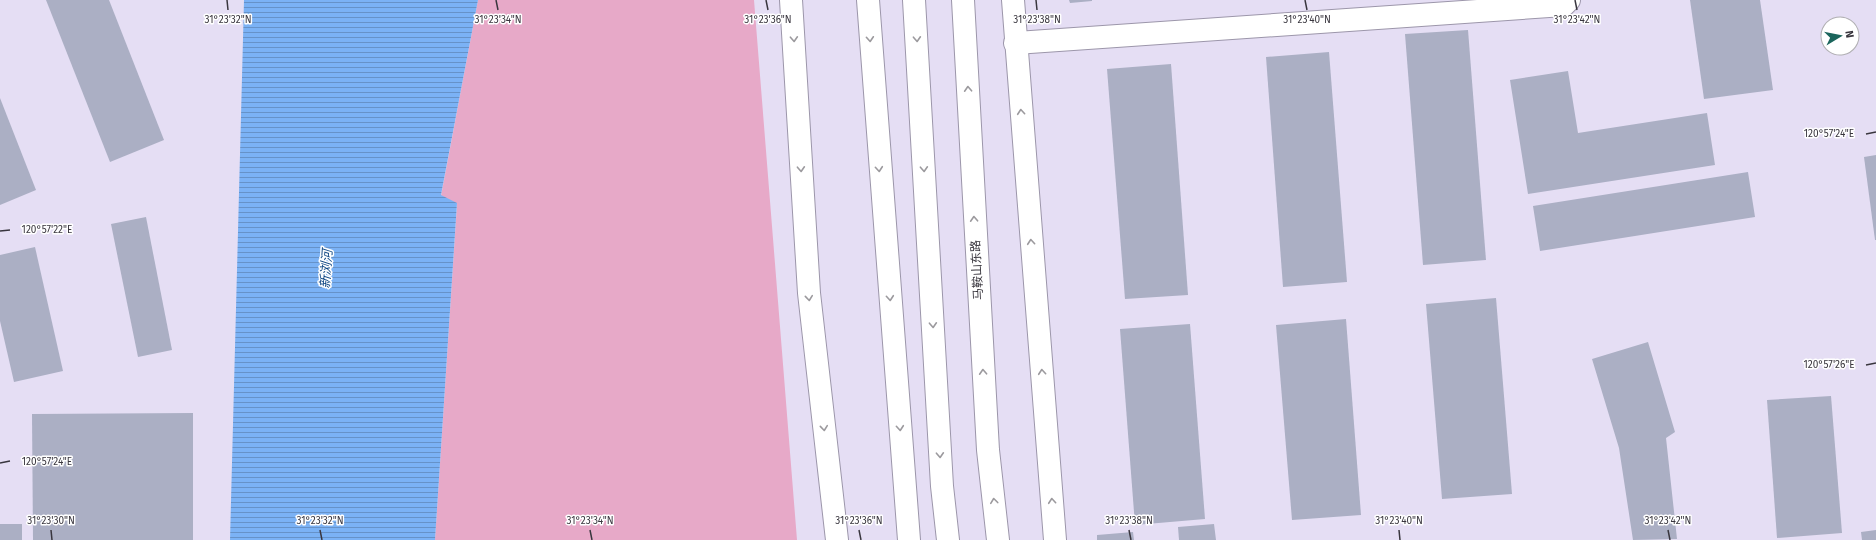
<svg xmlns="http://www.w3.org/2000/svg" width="1876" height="540" font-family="'Fira Sans','Noto Sans SC',sans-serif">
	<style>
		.green { fill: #e7a9c8 }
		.water { fill: url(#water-rules) }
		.building { fill: #abafc4 }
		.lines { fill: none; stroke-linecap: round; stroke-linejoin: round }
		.minor-casing { stroke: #9c96aa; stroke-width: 24 }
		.tertiary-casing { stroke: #9c96aa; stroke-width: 24 }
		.secondary-casing { stroke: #9c96aa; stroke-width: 24 }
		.minor { stroke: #fff; stroke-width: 22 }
		.tertiary { stroke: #fff; stroke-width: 22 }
		.secondary { stroke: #fff; stroke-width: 22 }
		.oneway { stroke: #9c9a9e }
		.ticks { fill: none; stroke: #39363e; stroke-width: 1.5 }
		.labels { text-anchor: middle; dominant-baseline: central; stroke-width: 3; stroke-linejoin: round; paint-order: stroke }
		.street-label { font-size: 12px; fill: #39363e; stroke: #fff }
		.water-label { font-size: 13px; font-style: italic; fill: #104884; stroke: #fff }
		.ticks-label { font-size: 10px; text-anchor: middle; fill: #39363e; stroke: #fff; stroke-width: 3; stroke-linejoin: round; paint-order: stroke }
	</style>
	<defs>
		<pattern id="water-rules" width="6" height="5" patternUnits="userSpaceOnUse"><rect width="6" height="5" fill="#7bb2f5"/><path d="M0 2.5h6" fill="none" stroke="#6692c8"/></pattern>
	</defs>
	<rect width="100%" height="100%" fill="#e5def4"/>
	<path class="green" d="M 478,0 L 754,0 L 797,540 L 435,540 L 457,204 L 441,196 Z"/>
	<path class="water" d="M 244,0 L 478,0 L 441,195 L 457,203 L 435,540 L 230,540 Z"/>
	<g class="building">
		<path d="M 46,0 L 109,0 L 164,140 L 110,162 Z"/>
		<path d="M 1069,0 L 1092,0 L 1092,1 L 1070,3 Z"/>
		<path d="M 1690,0 L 1760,0 L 1773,90 L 1704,99 Z"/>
		<path d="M 1468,30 L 1486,260 L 1423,265 L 1405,34 Z"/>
		<path d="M 1329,52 L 1347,282 L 1283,287 L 1266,57 Z"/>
		<path d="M 1171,64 L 1188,295 L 1125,299 L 1107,69 Z"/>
		<path d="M 1568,71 L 1578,133 L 1707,113 L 1715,165 L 1528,194 L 1510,80 Z"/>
		<path d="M 0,98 L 36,190 L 0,205 Z"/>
		<path d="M 1876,155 L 1876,240 L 1875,240 L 1864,157 Z"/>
		<path d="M 1748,172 L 1755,217 L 1540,251 L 1533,206 Z"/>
		<path d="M 146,217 L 172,350 L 138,357 L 111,224 Z"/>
		<path d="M 35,247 L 63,371 L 14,382 L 0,321 L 0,255 Z"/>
		<path d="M 1496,298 L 1512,494 L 1442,499 L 1426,304 Z"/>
		<path d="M 1346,319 L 1361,515 L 1292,520 L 1276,325 Z"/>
		<path d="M 1190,324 L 1205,519 L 1135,525 L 1120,329 Z"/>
		<path d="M 1648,342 L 1675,432 L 1666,438 L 1677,539 L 1633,540 L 1619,448 L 1592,359 Z"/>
		<path d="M 1831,396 L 1842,533 L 1777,538 L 1767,400 Z"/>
		<path d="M 193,413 L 193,540 L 33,540 L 32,414 Z"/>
		<rect x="0" y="524" width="22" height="16"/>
		<path d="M 1214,524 L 1216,540 L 1179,540 L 1178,527 Z"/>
		<path d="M 1876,530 L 1876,540 L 1862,540 L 1861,532 Z"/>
		<path d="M 1133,532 L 1134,540 L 1097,540 L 1097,535 Z"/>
	</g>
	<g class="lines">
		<defs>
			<path id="minor" d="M 1015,43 L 1564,5 L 1569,0"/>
			<path id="tertiary" d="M 791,0 L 809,293 L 837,540"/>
			<g id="secondary">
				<path d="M 868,0 L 909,540"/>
				<path d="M 914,0 L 942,486 L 948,540"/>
				<path d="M 963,0 L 988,450 L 998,540"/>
				<path d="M 1013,0 L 1055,540"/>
			</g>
		</defs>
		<use href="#minor" class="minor-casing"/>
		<use href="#tertiary" class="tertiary-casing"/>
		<use href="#secondary" class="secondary-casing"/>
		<use href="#minor" class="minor"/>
		<use href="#tertiary" class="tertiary"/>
		<use href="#secondary" class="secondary"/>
	</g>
	<defs><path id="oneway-chevron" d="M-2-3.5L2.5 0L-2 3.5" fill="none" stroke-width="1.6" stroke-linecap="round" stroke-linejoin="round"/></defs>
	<g class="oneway">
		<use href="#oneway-chevron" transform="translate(794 39) rotate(87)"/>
		<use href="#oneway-chevron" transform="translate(870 39) rotate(86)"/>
		<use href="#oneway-chevron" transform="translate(917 39) rotate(87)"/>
		<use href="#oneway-chevron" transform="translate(968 89) rotate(-93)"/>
		<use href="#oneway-chevron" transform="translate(1021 112) rotate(-95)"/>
		<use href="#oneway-chevron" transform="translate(801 169) rotate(87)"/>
		<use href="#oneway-chevron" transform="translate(879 169) rotate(85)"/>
		<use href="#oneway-chevron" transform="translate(924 169) rotate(87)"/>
		<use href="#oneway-chevron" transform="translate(974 219) rotate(-93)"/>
		<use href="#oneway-chevron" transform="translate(1031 242) rotate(-95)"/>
		<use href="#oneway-chevron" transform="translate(809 298) rotate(84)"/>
		<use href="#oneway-chevron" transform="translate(890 298) rotate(85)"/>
		<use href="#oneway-chevron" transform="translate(933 325) rotate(87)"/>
		<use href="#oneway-chevron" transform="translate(983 372) rotate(-93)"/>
		<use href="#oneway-chevron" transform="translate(1042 372) rotate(-95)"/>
		<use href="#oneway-chevron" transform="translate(824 428) rotate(84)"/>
		<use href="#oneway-chevron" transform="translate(900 428) rotate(85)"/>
		<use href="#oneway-chevron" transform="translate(940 455) rotate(87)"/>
		<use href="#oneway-chevron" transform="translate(994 501) rotate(-97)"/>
		<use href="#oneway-chevron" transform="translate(1052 501) rotate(-95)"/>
	</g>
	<path class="ticks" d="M 227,0 L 228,10M 496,0 L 498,10M 766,0 L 768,10M 1036,0 L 1037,10M 1305,0 L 1307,10M 1575,0 L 1577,10M 1866,134 L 1876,132M 0,231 L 10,230M 1866,365 L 1876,363M 0,463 L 10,461M 51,530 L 52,540M 320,530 L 322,540M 590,530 L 592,540M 859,530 L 861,540M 1129,530 L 1131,540M 1399,530 L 1400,540M 1668,530 L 1670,540"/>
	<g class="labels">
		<g class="street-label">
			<text transform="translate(977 270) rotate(-93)">马鞍山东路</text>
		</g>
		<g class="water-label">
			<text transform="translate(326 269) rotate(-86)">新浏河</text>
		</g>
	</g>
	<g class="ticks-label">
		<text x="228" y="23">31°23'32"N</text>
		<text x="498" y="23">31°23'34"N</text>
		<text x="768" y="23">31°23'36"N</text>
		<text x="1037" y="23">31°23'38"N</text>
		<text x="1307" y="23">31°23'40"N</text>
		<text x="1577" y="23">31°23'42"N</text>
		<text x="1829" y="137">120°57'24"E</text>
		<text x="47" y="233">120°57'22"E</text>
		<text x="1829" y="368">120°57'26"E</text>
		<text x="47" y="465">120°57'24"E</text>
		<text x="51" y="524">31°23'30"N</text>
		<text x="320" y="524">31°23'32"N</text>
		<text x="590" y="524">31°23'34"N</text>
		<text x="859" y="524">31°23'36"N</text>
		<text x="1129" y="524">31°23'38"N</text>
		<text x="1399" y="524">31°23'40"N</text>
		<text x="1668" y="524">31°23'42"N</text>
	</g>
	<g transform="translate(1840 36) rotate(80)"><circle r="19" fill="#ffffff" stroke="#b0afb2"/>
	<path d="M0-3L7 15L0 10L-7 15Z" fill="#1b655c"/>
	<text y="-6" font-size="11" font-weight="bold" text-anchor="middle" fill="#39363e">N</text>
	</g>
</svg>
